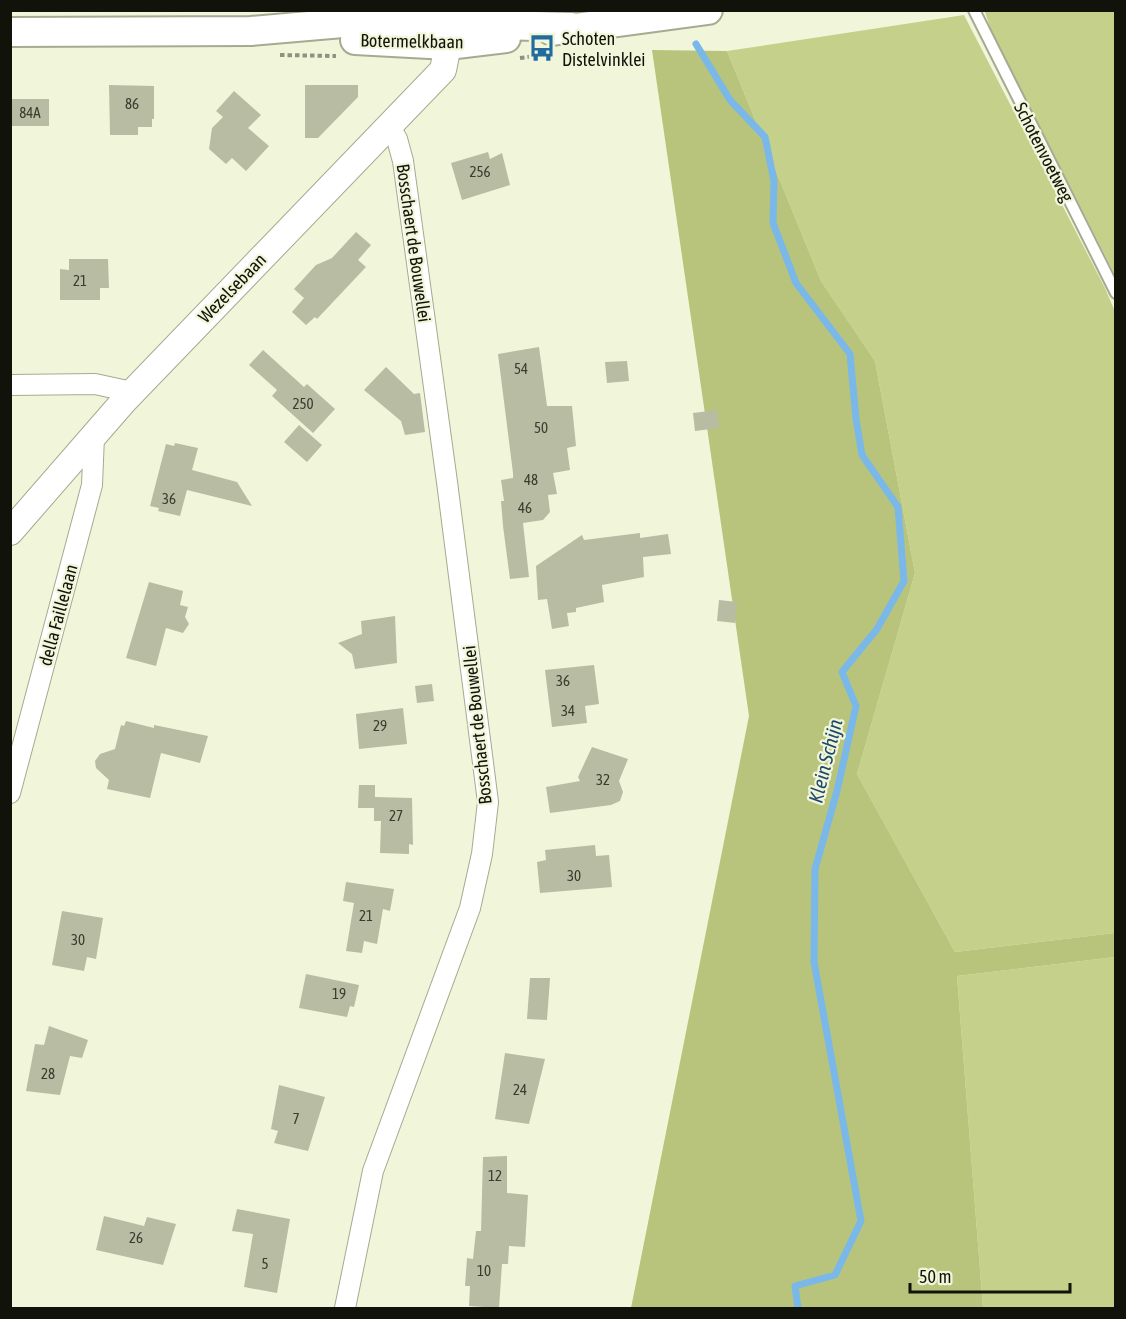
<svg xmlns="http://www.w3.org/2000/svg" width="1126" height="1319" font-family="'Asap Condensed',sans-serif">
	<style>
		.green { fill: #c5d08b }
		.forest { fill: #b8c47b }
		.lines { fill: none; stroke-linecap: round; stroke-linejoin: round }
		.stream { stroke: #7ab8ea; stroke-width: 7 }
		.building { fill: #b7bca2 }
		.service-casing { stroke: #a5aa90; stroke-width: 14 }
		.minor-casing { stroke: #a5aa90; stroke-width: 22 }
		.tertiary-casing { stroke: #a5aa90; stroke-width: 28 }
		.secondary-casing { stroke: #a5aa90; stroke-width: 32 }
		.path { stroke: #8f927f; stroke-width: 4; stroke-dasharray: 4.5 3; stroke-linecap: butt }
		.service { stroke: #fff; stroke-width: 10 }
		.minor { stroke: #fff; stroke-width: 20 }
		.tertiary { stroke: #fff; stroke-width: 26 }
		.secondary { stroke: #fff; stroke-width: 28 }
		.labels { text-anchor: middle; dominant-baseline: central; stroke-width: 4.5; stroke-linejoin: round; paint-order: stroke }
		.number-label { font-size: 15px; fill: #3a3c2f }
		.poi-label { font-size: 18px; fill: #111209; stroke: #f1f6db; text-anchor: start }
		.street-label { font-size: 18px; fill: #111209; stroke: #f1f6db }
		.water-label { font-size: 20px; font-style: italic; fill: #1d4a6c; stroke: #f1f6db }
	</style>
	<rect width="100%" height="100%" fill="#f1f6db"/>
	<g class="green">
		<path d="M 1116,11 L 1116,275 L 1115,275 L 991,30 L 985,12 Z"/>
		<path d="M 964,15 L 1105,288 L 1116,314 L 1115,933 L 955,952 L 857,774 L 915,573 L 875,361 L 821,281 L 727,51 Z"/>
		<path d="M 1115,957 L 1115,1308 L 983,1308 L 957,976 Z"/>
	</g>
	<path class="forest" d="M 652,50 L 727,51 L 821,281 L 875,361 L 915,573 L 857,774 L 955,952 L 1115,933 L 1115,957 L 957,976 L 983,1308 L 631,1308 L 749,716 Z"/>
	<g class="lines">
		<path class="stream" d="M 696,44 L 730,100 L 765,137 L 774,181 L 773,223 L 796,283 L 850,354 L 856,419 L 862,455 L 898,507 L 904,581 L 877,629 L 842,672 L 856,706 L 837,791 L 815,869 L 814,962 L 861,1221 L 835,1275 L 795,1286 L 798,1308"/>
	</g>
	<g class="building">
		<path d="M 109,85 L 154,86 L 154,119 L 152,119 L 152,127 L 138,127 L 138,135 L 110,135 Z"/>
		<path d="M 305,85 L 358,85 L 358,97 L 318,138 L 305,138 Z"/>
		<path d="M 234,91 L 261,115 L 248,128 L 269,146 L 246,171 L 232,158 L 226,164 L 209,149 L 212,128 L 223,117 L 216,111 Z"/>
		<rect x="10" y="99" width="39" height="27"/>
		<path d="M 488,152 L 490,159 L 502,153 L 510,185 L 462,200 L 451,163 Z"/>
		<path d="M 356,232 L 371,245 L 358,260 L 366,267 L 317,319 L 315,317 L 306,325 L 292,312 L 304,298 L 294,289 L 316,265 L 332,258 Z"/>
		<path d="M 69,259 L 108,259 L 109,288 L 100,288 L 100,300 L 60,300 L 60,269 L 69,270 Z"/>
		<path d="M 539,347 L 547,406 L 572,406 L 576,446 L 567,448 L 570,470 L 553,473 L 557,494 L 548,495 L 550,512 L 543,520 L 523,523 L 529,577 L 510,579 L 503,526 L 501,501 L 504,501 L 501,480 L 513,478 L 513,473 L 498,354 Z"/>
		<path d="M 263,350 L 304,387 L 307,384 L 335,409 L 313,433 L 272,396 L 277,390 L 249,365 Z"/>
		<path d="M 627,361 L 629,381 L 607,383 L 605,362 Z"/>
		<path d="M 386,367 L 414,394 L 420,393 L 425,432 L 405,435 L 401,421 L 364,390 Z"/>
		<path d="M 717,410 L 719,428 L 695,431 L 693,413 Z"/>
		<path d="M 299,425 L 322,445 L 307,462 L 284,442 Z"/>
		<path d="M 175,443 L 198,448 L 192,470 L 237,482 L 252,506 L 187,490 L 180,516 L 158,511 L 159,508 L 150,506 L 166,444 L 174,446 Z"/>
		<path d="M 640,533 L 640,538 L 668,534 L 671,554 L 643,557 L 644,577 L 602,585 L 604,602 L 576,608 L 576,612 L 567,613 L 569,626 L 552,629 L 547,599 L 538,600 L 536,566 L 582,535 L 584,540 Z"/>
		<path d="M 149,582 L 183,591 L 180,605 L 188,607 L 185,617 L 189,624 L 183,633 L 166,628 L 156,666 L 126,658 Z"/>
		<path d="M 719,600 L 737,602 L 735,623 L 717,621 Z"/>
		<path d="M 395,616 L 397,663 L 355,669 L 352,654 L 338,643 L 362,634 L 361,621 Z"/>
		<path d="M 594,665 L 599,704 L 585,706 L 587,723 L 552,727 L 545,670 Z"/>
		<path d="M 432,684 L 434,701 L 417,703 L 415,686 Z"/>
		<path d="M 403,708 L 407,744 L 359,749 L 356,714 Z"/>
		<path d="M 126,721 L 154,728 L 154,725 L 208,736 L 200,763 L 161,753 L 150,798 L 107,789 L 109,780 L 96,768 L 95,761 L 100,754 L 115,749 L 121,725 L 124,726 Z"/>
		<path d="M 592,747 L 628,759 L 619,781 L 623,792 L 620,801 L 611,805 L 550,813 L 546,787 L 580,781 L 578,777 Z"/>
		<path d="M 359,785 L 375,785 L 375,797 L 412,798 L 413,845 L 409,844 L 409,854 L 380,853 L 381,821 L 374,821 L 374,808 L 358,808 Z"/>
		<path d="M 595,845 L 596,856 L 609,855 L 612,887 L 540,893 L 537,862 L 546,860 L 545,850 Z"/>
		<path d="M 346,882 L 394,889 L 390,911 L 383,909 L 377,944 L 364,941 L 362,953 L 346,951 L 354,903 L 343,901 Z"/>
		<path d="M 62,911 L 103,918 L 96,959 L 87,957 L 84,971 L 52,965 Z"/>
		<path d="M 306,974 L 359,985 L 354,1007 L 350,1006 L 347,1017 L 299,1008 Z"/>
		<path d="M 530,978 L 550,978 L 547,1020 L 527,1019 Z"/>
		<path d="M 49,1026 L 88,1040 L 82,1058 L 70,1056 L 60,1095 L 26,1091 L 35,1044 L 44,1045 Z"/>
		<path d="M 505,1053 L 545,1059 L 529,1124 L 495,1119 Z"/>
		<path d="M 279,1085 L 325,1097 L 308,1151 L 274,1143 L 278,1131 L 271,1129 Z"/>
		<path d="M 507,1156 L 507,1193 L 528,1195 L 525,1247 L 509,1246 L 508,1264 L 502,1264 L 499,1308 L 469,1306 L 470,1286 L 465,1286 L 467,1258 L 473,1259 L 476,1231 L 481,1231 L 483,1157 Z"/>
		<path d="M 237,1209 L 290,1219 L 277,1293 L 244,1287 L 253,1234 L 232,1231 Z"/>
		<path d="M 104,1216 L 144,1226 L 147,1217 L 176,1224 L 163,1265 L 96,1250 Z"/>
	</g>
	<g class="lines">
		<defs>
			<path id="service" d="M 974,10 L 1116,293"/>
			<g id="minor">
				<path d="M 10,385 L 95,384 L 132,392"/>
				<path d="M 10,793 L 92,485 L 94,436"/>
				<path d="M 345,1308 L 373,1171 L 470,908 L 482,854 L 488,802 L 447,482 L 403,161 L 397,139 L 390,127"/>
			</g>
			<path id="tertiary" d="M 10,532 L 124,401 L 443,70 L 448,45"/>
			<g id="secondary">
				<path d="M 552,31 L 708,10"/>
				<path d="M 10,32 L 251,31 L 366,21 L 571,27"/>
				<path d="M 355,40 L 448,45 L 506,38"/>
			</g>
		</defs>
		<use href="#service" class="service-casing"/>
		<use href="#minor" class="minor-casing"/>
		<use href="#tertiary" class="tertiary-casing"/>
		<use href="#secondary" class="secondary-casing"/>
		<g class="path">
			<path d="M 280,55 L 336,56"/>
			<path d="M 520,58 L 545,55"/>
		</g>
		<use href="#service" class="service"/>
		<use href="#minor" class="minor"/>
		<use href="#tertiary" class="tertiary"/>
		<use href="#secondary" class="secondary"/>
	</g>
	<defs>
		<symbol id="bus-bare" viewBox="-9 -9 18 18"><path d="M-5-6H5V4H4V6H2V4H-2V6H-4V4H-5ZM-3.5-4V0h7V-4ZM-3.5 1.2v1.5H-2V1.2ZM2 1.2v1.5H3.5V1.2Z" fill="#226b9e" stroke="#f1f6db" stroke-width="2.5" paint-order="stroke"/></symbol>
	</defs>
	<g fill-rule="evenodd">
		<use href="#bus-bare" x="523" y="29" width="38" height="38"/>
	</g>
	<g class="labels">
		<g class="number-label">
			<text x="132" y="103">86</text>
			<text x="30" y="112">84A</text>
			<text x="480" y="171">256</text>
			<text x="80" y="280">21</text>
			<text x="521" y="368">54</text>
			<text x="303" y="403">250</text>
			<text x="541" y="427">50</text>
			<text x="531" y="479">48</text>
			<text x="169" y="498">36</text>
			<text x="525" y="507">46</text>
			<text x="563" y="680">36</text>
			<text x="568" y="710">34</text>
			<text x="380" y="725">29</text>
			<text x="603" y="779">32</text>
			<text x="396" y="815">27</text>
			<text x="574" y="875">30</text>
			<text x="366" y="915">21</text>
			<text x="78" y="939">30</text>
			<text x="339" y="993">19</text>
			<text x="48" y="1073">28</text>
			<text x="520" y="1089">24</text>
			<text x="296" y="1118">7</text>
			<text x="495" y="1175">12</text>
			<text x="136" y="1237">26</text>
			<text x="265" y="1263">5</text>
			<text x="484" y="1270">10</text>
		</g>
		<g class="poi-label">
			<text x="562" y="38">Schoten<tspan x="562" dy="21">Distelvinklei</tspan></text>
		</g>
		<g class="street-label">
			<text transform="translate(412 41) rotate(1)">Botermelkbaan</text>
			<text transform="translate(1044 152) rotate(63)">Schotenvoetweg</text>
			<text transform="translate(414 243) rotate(82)">Bosschaert de Bouwellei</text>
			<text transform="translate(232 288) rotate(-46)">Wezelsebaan</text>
			<text transform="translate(58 615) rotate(-75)">della Faillelaan</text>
			<text transform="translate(477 725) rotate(-96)">Bosschaert de Bouwellei</text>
		</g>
		<g class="water-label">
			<text transform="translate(825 761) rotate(-76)">Klein Schijn</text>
		</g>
	</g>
	<rect width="1126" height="1319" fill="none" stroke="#111209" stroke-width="24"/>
	<path d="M910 1283v9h160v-9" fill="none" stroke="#111209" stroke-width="3"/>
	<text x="919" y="1283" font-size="18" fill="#111209" stroke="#f1f6db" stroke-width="4.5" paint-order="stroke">50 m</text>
</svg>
